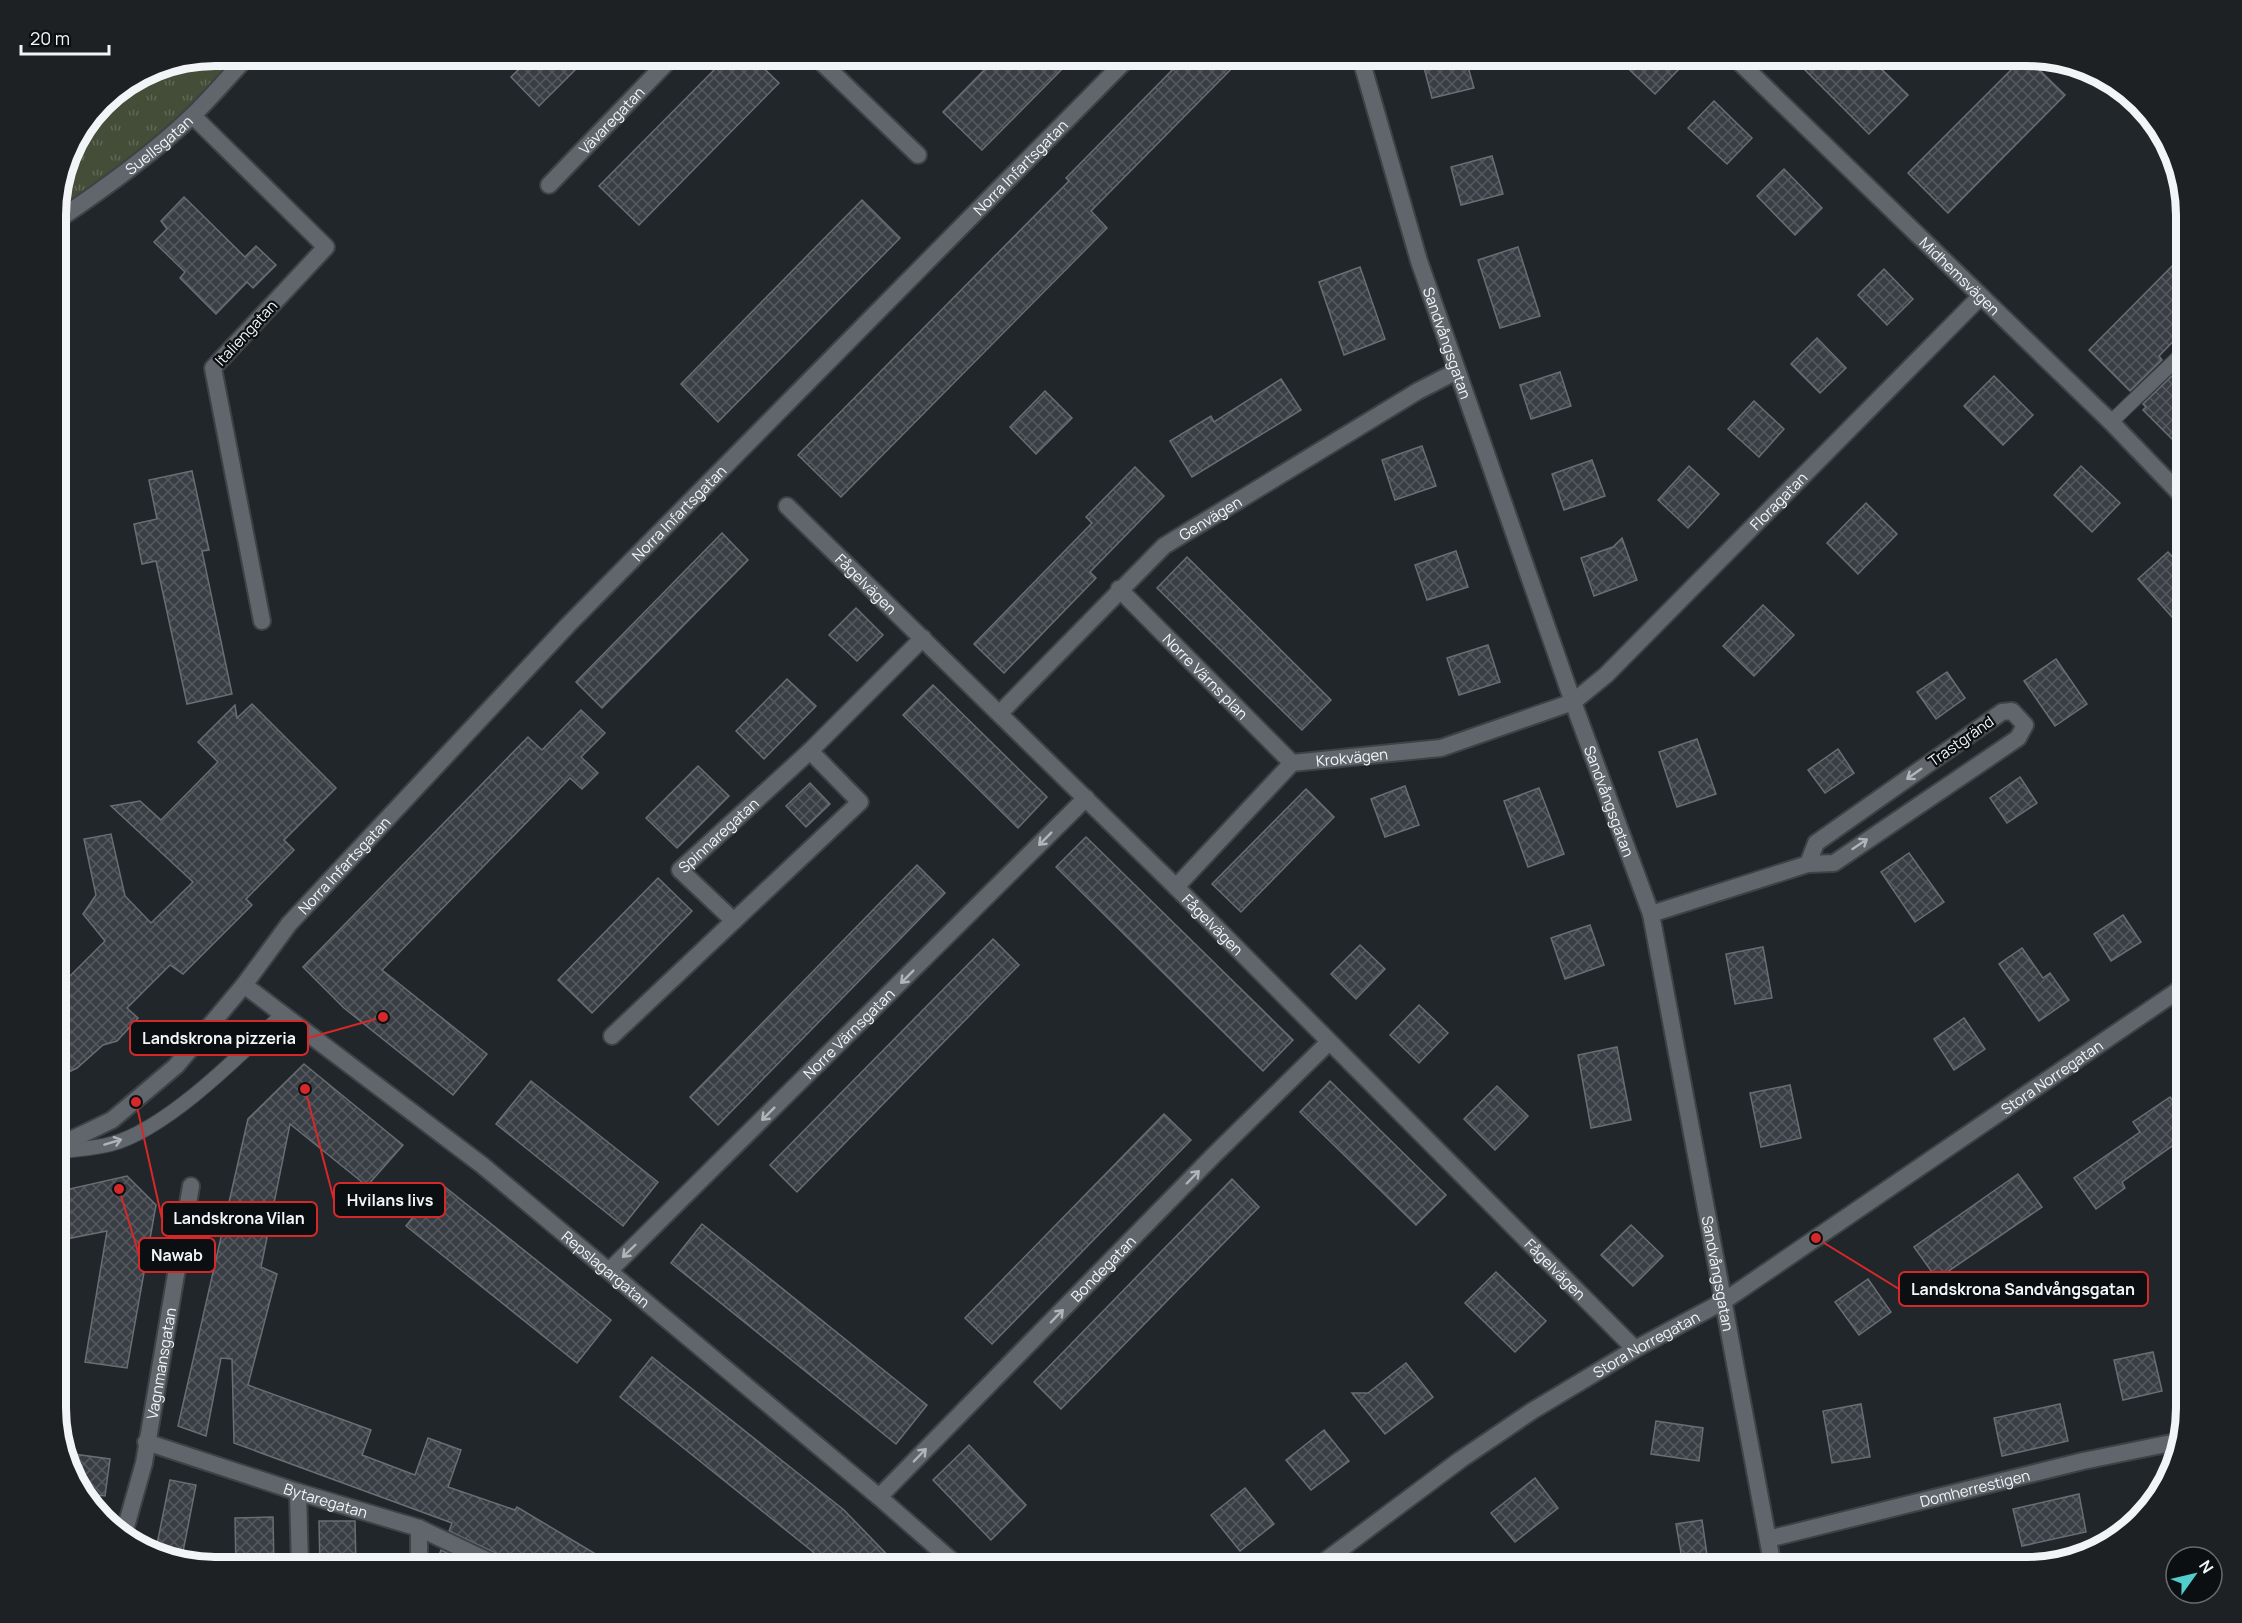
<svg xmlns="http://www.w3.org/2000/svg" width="2242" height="1623" font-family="Manrope,sans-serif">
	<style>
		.park { fill: url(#park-tufts) }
		.building { fill: url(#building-cross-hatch); stroke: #686e74; stroke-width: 1.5 }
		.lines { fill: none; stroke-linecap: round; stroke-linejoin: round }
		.service-casing { stroke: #3d4245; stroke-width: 16 }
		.minor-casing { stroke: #3d4245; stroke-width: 20 }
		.tertiary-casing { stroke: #3d4245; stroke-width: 20 }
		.service { stroke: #60666c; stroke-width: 14 }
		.minor { stroke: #60666c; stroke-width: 16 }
		.tertiary { stroke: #60666c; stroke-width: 16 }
		.oneway { stroke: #b0b5b9 }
		.labels { text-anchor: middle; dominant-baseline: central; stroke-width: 4.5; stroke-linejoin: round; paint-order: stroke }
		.street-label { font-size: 15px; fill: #f2f5f8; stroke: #0c0f11 }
		.rim { fill: none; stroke: #f2f5f8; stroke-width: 8 }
		.leader { fill: none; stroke: #d62828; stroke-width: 2 }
		.callout-dot { fill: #d62828; stroke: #0c0f11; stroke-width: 2 }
		.callout { fill: #0c0f11; stroke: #d62828; stroke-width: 2 }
		.callout-label { font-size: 16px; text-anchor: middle; font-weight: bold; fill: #f2f5f8 }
	</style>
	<defs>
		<pattern id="park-tufts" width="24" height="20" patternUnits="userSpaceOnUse" patternTransform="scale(1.5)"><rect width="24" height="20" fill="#434d38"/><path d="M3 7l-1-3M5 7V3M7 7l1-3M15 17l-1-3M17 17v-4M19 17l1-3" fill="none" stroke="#5f6756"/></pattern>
		<pattern id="building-cross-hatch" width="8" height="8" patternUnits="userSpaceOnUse" patternTransform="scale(1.5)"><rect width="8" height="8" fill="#393e44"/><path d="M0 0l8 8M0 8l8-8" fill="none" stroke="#565a60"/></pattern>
	</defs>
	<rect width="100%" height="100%" fill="#21262b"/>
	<path class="park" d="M 215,56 L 248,56 L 193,116 L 56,221 L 56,205 L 68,154 L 102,102 L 154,68 Z"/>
	<g class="building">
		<path d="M 532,56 L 589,56 L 539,106 L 511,77 Z"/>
		<path d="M 728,56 L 751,56 L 779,83 L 639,225 L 599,186 Z"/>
		<path d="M 998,56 L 1075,56 L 982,150 L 943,112 Z"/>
		<path d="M 1186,56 L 1244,56 L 1091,211 L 1107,228 L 841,497 L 798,455 L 1069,181 L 1066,178 Z"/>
		<path d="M 1421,56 L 1465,56 L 1474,88 L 1432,98 Z"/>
		<path d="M 1615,56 L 1668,56 L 1680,68 L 1655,94 Z"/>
		<path d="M 1791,56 L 1868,56 L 1908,95 L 1869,134 Z"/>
		<path d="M 2025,56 L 2065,95 L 1948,213 L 1908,173 Z"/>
		<path d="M 1714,101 L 1752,138 L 1727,164 L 1688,128 Z"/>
		<path d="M 1492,156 L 1503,194 L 1461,205 L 1451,167 Z"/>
		<path d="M 1784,169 L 1822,208 L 1795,235 L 1757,196 Z"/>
		<path d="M 184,197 L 245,257 L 256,246 L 276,265 L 253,288 L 247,282 L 216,314 L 180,278 L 185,272 L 154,242 L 167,229 L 161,221 Z"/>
		<path d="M 862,200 L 900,238 L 718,422 L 681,384 Z"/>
		<path d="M 1518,247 L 1540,316 L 1500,328 L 1478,260 Z"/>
		<path d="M 2186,252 L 2186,328 L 2159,356 L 2162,360 L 2130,391 L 2089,350 Z"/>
		<path d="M 1360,267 L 1385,339 L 1344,355 L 1319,282 Z"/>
		<path d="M 1884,269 L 1913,299 L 1887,325 L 1858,295 Z"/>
		<path d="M 1817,338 L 1846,368 L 1820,393 L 1791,364 Z"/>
		<path d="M 1560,372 L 1571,406 L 1531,419 L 1520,385 Z"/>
		<path d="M 2175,373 L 2186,384 L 2186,453 L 2143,410 L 2146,407 L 2143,404 Z"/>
		<path d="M 1994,376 L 2033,415 L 2003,445 L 1964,406 Z"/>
		<path d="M 1281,379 L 1301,410 L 1192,477 L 1170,441 L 1211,416 L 1214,422 Z"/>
		<path d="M 1045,391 L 1072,418 L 1036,454 L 1010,427 Z"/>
		<path d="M 1754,401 L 1784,429 L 1759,457 L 1728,429 Z"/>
		<path d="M 1422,446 L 1436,486 L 1395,500 L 1382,460 Z"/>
		<path d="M 1592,460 L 1605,496 L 1564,510 L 1552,474 Z"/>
		<path d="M 1689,466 L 1719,494 L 1688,528 L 1658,500 Z"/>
		<path d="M 2081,466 L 2120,503 L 2092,532 L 2054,495 Z"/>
		<path d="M 1135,467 L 1164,496 L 1090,572 L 1096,578 L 1004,673 L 974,644 L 1092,523 L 1086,517 Z"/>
		<path d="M 192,471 L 209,550 L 202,551 L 232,694 L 187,704 L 156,561 L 142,564 L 134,524 L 157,519 L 149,480 Z"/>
		<path d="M 1866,503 L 1897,534 L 1858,574 L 1827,543 Z"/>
		<path d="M 722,533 L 748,560 L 602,708 L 576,682 Z"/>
		<path d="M 1622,538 L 1637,580 L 1594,596 L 1581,558 L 1613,547 Z"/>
		<path d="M 1456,551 L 1468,587 L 1427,600 L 1415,565 Z"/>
		<path d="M 2168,552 L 2186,572 L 2186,605 L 2172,617 L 2138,579 Z"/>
		<path d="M 1187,557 L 1331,700 L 1302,730 L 1157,588 Z"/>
		<path d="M 1763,605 L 1794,635 L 1754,676 L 1723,646 Z"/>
		<path d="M 856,608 L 883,635 L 857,661 L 829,635 Z"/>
		<path d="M 1488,645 L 1500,682 L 1459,695 L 1447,658 Z"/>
		<path d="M 2056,659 L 2087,704 L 2055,726 L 2024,681 Z"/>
		<path d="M 1947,672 L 1965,698 L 1936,719 L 1917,692 Z"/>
		<path d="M 787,679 L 816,706 L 764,759 L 736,731 Z"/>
		<path d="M 933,685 L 1047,797 L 1018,828 L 903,715 Z"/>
		<path d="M 252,704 L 336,788 L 284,840 L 294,850 L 246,899 L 252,905 L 183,974 L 170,965 L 127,1008 L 138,1018 L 117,1041 L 103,1045 L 77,1068 L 56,1078 L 56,990 L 105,941 L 83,914 L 96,895 L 84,839 L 111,834 L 125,896 L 151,923 L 193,882 L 111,806 L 140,801 L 161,820 L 218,762 L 198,742 L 235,705 L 237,718 Z"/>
		<path d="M 581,710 L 605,733 L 581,757 L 598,773 L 582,789 L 570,778 L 382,970 L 487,1054 L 453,1095 L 344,1008 L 303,967 L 528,737 L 542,750 Z"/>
		<path d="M 1697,739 L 1716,794 L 1677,807 L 1659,752 Z"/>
		<path d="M 1838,749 L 1854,773 L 1825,793 L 1808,770 Z"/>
		<path d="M 698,766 L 729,796 L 677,848 L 646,818 Z"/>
		<path d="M 2020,777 L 2037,803 L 2007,823 L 1990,798 Z"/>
		<path d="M 810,783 L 830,804 L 806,827 L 786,806 Z"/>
		<path d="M 1405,786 L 1419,825 L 1385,837 L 1371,799 Z"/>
		<path d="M 1539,788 L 1564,854 L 1528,867 L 1504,801 Z"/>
		<path d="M 1306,789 L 1334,817 L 1241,912 L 1212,884 Z"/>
		<path d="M 1086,837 L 1293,1040 L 1263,1071 L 1056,867 Z"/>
		<path d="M 1909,853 L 1944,902 L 1915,922 L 1881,872 Z"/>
		<path d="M 917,865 L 945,893 L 718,1125 L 690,1097 Z"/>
		<path d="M 658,878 L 692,911 L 592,1013 L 558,980 Z"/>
		<path d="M 2123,915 L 2141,942 L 2111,961 L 2094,934 Z"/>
		<path d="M 1590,925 L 1604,965 L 1565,979 L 1551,938 Z"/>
		<path d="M 993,939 L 1019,965 L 797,1192 L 770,1165 Z"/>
		<path d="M 1360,945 L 1385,969 L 1356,999 L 1331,974 Z"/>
		<path d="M 1763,947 L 1772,998 L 1735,1004 L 1726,954 Z"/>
		<path d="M 2022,948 L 2043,978 L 2050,973 L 2069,1000 L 2039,1021 L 1999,964 Z"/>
		<path d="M 1419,1005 L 1448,1033 L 1419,1063 L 1390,1035 Z"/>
		<path d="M 1964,1018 L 1985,1049 L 1954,1070 L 1934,1039 Z"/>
		<path d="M 1617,1047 L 1631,1120 L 1591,1128 L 1578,1055 Z"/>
		<path d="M 304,1064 L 403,1145 L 367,1186 L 290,1124 L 261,1267 L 277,1274 L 248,1385 L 371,1430 L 362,1455 L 415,1475 L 428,1438 L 461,1450 L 448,1487 L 515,1510 L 517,1507 L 619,1568 L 511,1568 L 506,1558 L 449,1531 L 452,1523 L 234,1443 L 232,1359 L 221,1358 L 206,1436 L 178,1426 L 248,1119 Z"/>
		<path d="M 531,1081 L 658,1182 L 623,1226 L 496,1124 Z"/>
		<path d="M 1330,1081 L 1446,1195 L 1416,1225 L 1300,1112 Z"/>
		<path d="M 1790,1085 L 1801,1138 L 1761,1147 L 1750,1093 Z"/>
		<path d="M 1497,1086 L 1528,1116 L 1495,1150 L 1464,1119 Z"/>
		<path d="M 2170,1097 L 2186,1120 L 2186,1136 L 2122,1182 L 2125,1188 L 2096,1209 L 2074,1178 L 2140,1132 L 2133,1122 Z"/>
		<path d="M 1164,1114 L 1191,1140 L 992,1344 L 965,1318 Z"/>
		<path d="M 2018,1174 L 2042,1207 L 1937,1279 L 1914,1247 Z"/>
		<path d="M 127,1176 L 156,1205 L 127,1368 L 85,1362 L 107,1231 L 56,1241 L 56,1192 Z"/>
		<path d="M 1232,1179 L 1259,1207 L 1061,1409 L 1034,1382 Z"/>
		<path d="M 440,1183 L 611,1320 L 577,1363 L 406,1226 Z"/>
		<path d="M 702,1224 L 927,1405 L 896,1444 L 671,1263 Z"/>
		<path d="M 1631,1225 L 1663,1256 L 1633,1286 L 1601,1255 Z"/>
		<path d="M 1496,1272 L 1546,1321 L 1515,1352 L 1465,1303 Z"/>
		<path d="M 1868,1279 L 1891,1312 L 1859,1335 L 1835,1302 Z"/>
		<path d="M 2153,1352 L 2162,1391 L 2123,1400 L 2114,1360 Z"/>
		<path d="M 652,1357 L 844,1510 L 900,1568 L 828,1568 L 812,1551 L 620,1397 Z"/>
		<path d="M 1406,1363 L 1433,1397 L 1385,1434 L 1352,1393 L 1368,1393 Z"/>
		<path d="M 1861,1404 L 1870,1457 L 1832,1463 L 1823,1411 Z"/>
		<path d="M 2060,1404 L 2068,1441 L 2002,1456 L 1994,1418 Z"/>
		<path d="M 1656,1421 L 1703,1428 L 1699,1461 L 1651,1454 Z"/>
		<path d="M 1324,1430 L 1349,1461 L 1311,1490 L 1286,1460 Z"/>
		<path d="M 969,1445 L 1026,1505 L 991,1540 L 933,1480 Z"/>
		<path d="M 66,1453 L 110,1459 L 105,1496 L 81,1493 L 77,1487 Z"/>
		<path d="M 1535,1478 L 1558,1508 L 1515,1542 L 1491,1513 Z"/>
		<path d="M 170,1480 L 196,1485 L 181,1562 L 155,1554 Z"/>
		<path d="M 1245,1488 L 1274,1524 L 1240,1551 L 1211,1515 Z"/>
		<path d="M 2079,1494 L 2086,1532 L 2022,1546 L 2013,1509 Z"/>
		<path d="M 273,1517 L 274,1568 L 236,1568 L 235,1518 Z"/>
		<path d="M 1702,1520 L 1707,1555 L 1682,1559 L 1676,1524 Z"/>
		<path d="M 319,1521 L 355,1521 L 356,1568 L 320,1568 Z"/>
		<path d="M 441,1550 L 478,1568 L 434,1568 Z"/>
	</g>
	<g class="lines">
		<defs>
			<g id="service">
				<path d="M 2111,422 L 2186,350"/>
				<path d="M 56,1152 C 74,1149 93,1149 111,1144 C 167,1129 240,1055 283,1014"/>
			</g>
			<g id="minor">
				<path d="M 815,56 L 918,155"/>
				<path id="s1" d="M 1360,56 L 1419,261 L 1573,702 L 1651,914 L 1773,1567"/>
				<path id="s2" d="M 1733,56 L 2111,422 L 2186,500"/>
				<path d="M 193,116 L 326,247 L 213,368 L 262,621"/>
				<path id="s3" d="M 549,185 L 673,56"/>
				<path id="s4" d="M 56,221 C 104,189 150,156 191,117 C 211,98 229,76 248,56"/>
				<path id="s5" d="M 787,506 L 1176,887 L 1635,1349"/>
				<path id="s6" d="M 1119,589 L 1292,763"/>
				<path id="s7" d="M 1000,713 L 1164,546 L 1418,391 L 1457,371"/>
				<path id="s8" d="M 1176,887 L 1292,763 L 1441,748 L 1573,702 L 1606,675 L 1980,297"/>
				<path d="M 1651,914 L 1808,864 L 1834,863 L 2018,738 L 2025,725 L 2012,711 L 2002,712 L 1816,843 L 1808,864"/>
				<path id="s9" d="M 734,921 L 680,870 L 810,751 L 923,638"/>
				<path id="s10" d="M 244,985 L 482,1165 L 879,1497 L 959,1567"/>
				<path d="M 612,1036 L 860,802 L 810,751"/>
				<path id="s11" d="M 610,1270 L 1086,798"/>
				<path id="s12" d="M 146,1442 L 298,1492 L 419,1528 L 501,1567"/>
				<path d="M 298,1492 L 300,1567"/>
				<path id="s13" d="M 879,1497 L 1214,1155 L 1329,1042"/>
				<path id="s14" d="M 123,1537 L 144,1463 L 191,1186"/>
				<path id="s15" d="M 1768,1539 L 2083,1461 L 2181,1441"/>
				<path d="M 419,1567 L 419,1528"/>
				<path id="s16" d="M 1317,1567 L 1460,1460 L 1532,1411 L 1635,1349 L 1724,1301 L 2186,985"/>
			</g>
			<g id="tertiary">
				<path id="s17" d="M 56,1147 L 112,1120 L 176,1066 L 244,985 L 289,924 L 568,625 L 1130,56"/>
			</g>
		</defs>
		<use href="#service" class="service-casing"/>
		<use href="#minor" class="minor-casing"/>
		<use href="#tertiary" class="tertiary-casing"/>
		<use href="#service" class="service"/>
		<use href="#minor" class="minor"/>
		<use href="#tertiary" class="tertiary"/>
	</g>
	<defs><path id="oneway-shaft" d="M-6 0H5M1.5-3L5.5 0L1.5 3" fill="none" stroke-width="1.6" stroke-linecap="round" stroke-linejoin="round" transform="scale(1.5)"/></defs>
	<g class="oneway">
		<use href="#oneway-shaft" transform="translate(1914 774) rotate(145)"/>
		<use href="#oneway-shaft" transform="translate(1045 839) rotate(135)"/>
		<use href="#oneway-shaft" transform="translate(1860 844) rotate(-34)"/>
		<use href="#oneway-shaft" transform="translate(907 977) rotate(135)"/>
		<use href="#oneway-shaft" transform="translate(768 1114) rotate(135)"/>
		<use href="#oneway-shaft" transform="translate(113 1142) rotate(-17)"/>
		<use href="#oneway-shaft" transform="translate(1193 1177) rotate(-46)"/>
		<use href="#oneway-shaft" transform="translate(629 1251) rotate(136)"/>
		<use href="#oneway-shaft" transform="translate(1057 1316) rotate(-46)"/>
		<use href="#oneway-shaft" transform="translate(920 1455) rotate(-46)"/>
	</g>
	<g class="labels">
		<g class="street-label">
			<text stroke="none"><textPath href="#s3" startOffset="90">Vävaregatan</textPath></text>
			<text stroke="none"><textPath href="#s4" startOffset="128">Suellsgatan</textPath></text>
			<text stroke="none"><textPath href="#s17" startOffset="1380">Norra Infartsgatan</textPath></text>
			<text stroke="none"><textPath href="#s2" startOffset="316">Midhemsvägen</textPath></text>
			<text transform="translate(246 333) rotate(-47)">Italiengatan</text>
			<text stroke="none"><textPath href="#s1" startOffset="300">Sandvångsgatan</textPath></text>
			<text stroke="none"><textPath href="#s8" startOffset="747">Floragatan</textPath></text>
			<text stroke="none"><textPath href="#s17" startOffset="894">Norra Infartsgatan</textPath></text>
			<text stroke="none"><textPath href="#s7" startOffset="288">Genvägen</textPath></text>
			<text stroke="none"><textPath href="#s5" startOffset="111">Fågelvägen</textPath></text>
			<text stroke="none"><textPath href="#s6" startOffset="123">Norre Värns plan</textPath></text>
			<text transform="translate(1961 741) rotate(-35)">Trastgränd</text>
			<text stroke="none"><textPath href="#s8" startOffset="230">Krokvägen</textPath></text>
			<text stroke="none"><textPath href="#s1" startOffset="786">Sandvångsgatan</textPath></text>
			<text stroke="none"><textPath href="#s9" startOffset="126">Spinnaregatan</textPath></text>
			<text stroke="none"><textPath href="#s17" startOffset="408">Norra Infartsgatan</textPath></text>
			<text stroke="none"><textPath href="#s5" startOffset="597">Fågelvägen</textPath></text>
			<text stroke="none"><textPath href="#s11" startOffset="336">Norre Värnsgatan</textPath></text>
			<text stroke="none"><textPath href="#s16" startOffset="884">Stora Norregatan</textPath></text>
			<text stroke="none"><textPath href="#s10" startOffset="460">Repslagargatan</textPath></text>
			<text stroke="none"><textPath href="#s13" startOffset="320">Bondegatan</textPath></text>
			<text stroke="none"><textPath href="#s5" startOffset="1083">Fågelvägen</textPath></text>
			<text stroke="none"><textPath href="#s1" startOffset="1272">Sandvångsgatan</textPath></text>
			<text stroke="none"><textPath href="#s16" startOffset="398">Stora Norregatan</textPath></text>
			<text stroke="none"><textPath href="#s14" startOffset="178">Vagnmansgatan</textPath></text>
			<text stroke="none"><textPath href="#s15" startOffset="213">Domherrestigen</textPath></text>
			<text stroke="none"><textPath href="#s12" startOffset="189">Bytaregatan</textPath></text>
		</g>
	</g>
	<path d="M0 0H2242V1623H0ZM215 66H2027A149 149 0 0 1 2176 215V1408A149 149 0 0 1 2027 1557H215A149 149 0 0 1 66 1408V215A149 149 0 0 1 215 66Z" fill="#1e2123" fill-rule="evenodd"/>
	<path class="rim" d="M215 66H2027A149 149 0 0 1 2176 215V1408A149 149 0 0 1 2027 1557H215A149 149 0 0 1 66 1408V215A149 149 0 0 1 215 66Z"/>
	<path class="leader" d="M383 1017L308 1038M305 1089L334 1200M136 1102L162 1219M119 1189L139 1255M1816 1238L1899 1289"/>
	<g class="callout-dot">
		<circle cx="383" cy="1017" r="6"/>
		<circle cx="305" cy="1089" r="6"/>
		<circle cx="136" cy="1102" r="6"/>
		<circle cx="119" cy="1189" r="6"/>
		<circle cx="1816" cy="1238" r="6"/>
	</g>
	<g class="callout">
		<rect x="130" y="1021" width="178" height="34" rx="6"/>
		<rect x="334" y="1183" width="111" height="34" rx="6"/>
		<rect x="162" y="1202" width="155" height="34" rx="6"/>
		<rect x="139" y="1238" width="76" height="34" rx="6"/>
		<rect x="1899" y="1272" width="249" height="34" rx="6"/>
	</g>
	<g class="callout-label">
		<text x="219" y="1044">Landskrona pizzeria</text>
		<text x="390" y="1206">Hvilans livs</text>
		<text x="239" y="1224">Landskrona Vilan</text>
		<text x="177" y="1261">Nawab</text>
		<text x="2023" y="1295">Landskrona Sandvångsgatan</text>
	</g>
	<g transform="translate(2194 1575) rotate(56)"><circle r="28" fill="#0c0f11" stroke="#686b6d" stroke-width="1.5"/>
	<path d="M0-4.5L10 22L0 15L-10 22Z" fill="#52cdcc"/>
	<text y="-9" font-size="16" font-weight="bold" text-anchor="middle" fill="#f2f5f8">N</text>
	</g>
	<path d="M21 45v9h88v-9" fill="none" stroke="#f2f5f8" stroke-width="3"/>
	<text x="30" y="45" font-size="18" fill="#f2f5f8" stroke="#0c0f11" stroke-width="4.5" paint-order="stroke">20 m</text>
</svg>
